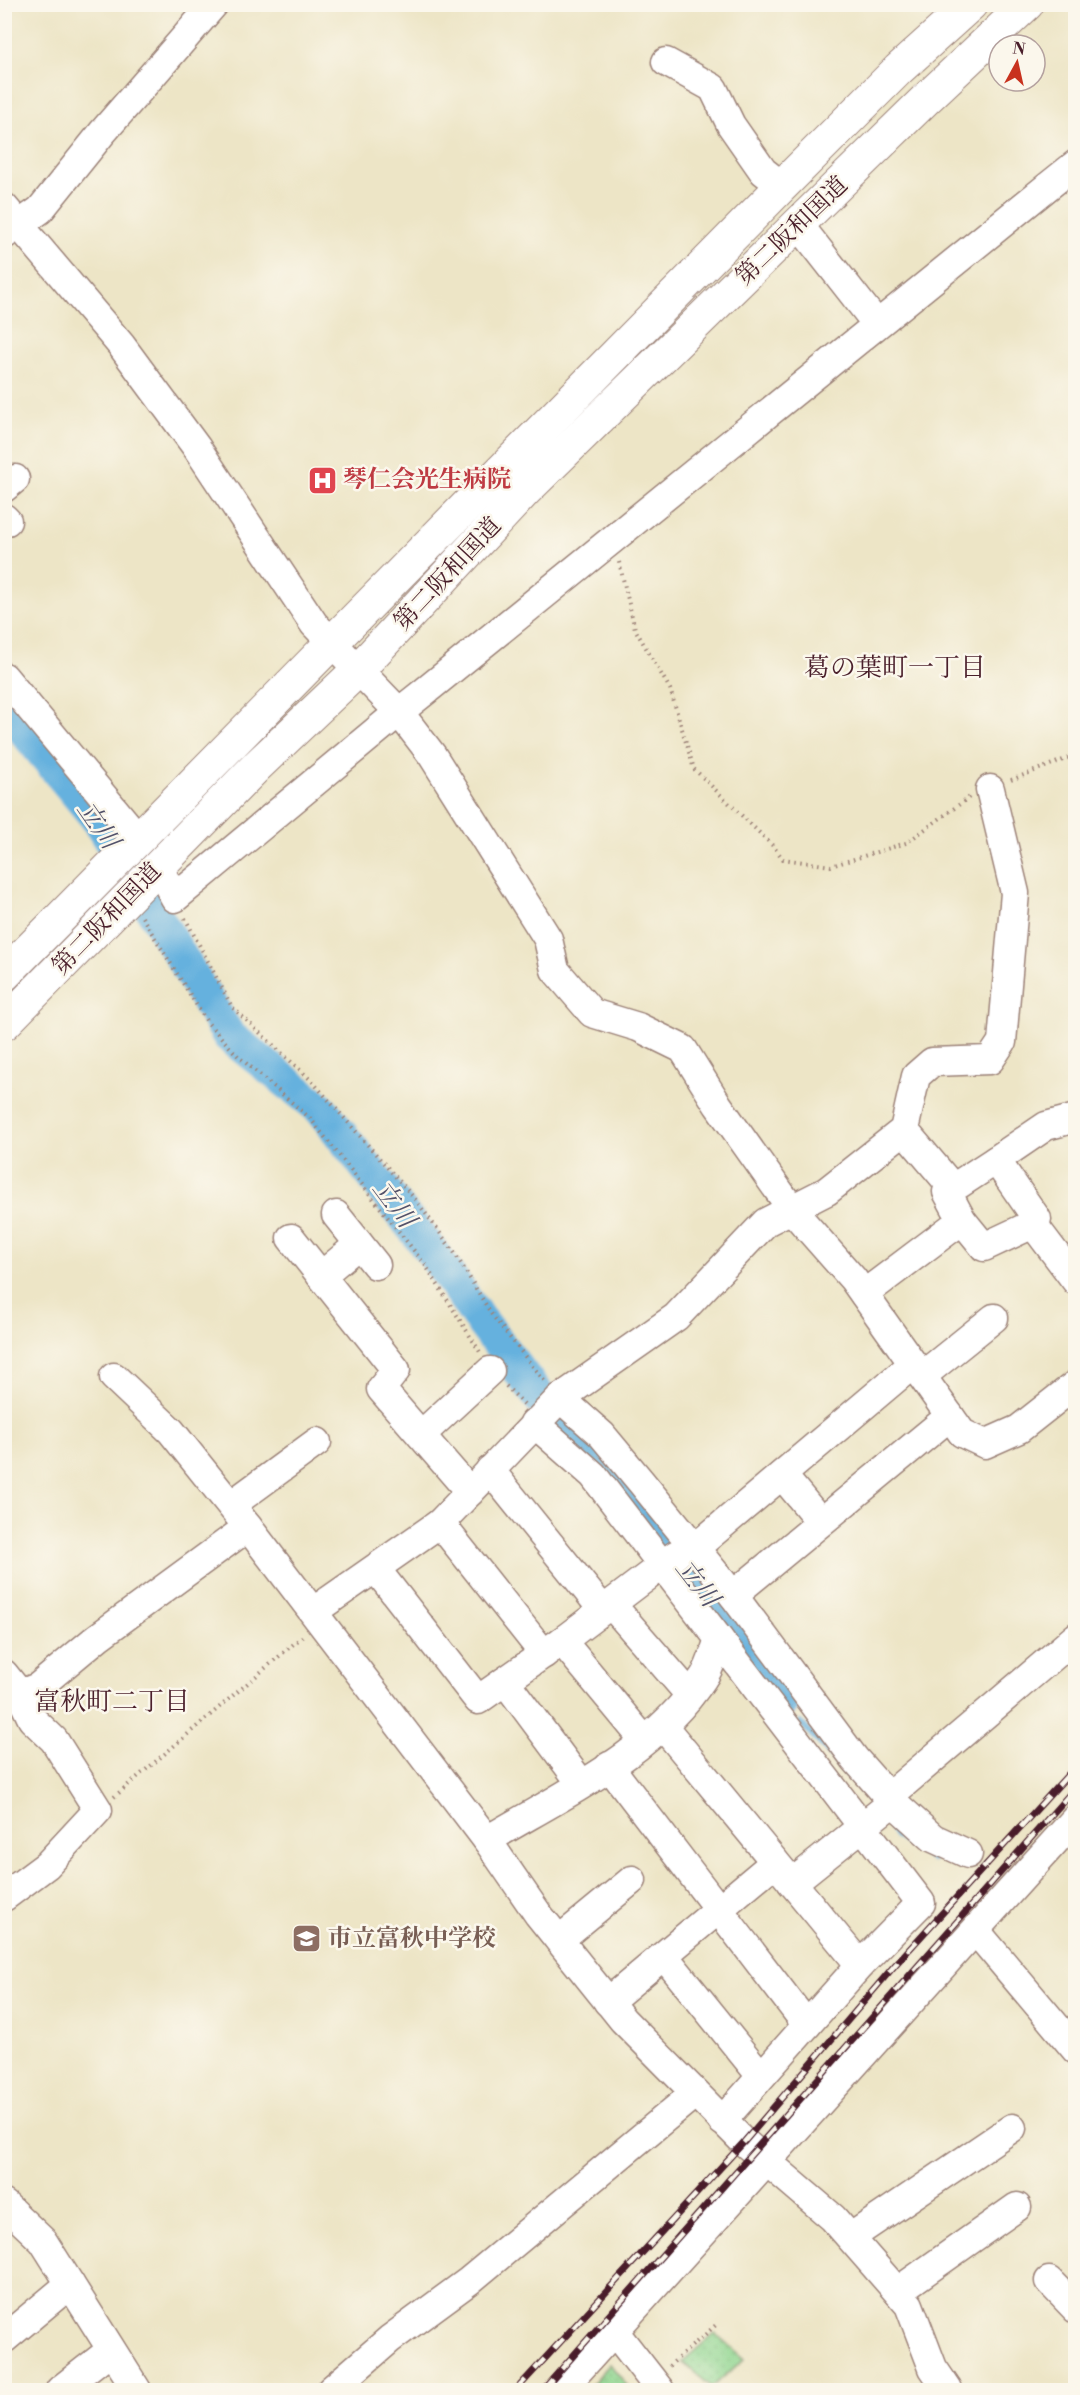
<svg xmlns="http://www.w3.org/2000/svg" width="1080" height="2395" font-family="'Libre Bodoni','Noto Serif JP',serif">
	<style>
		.grass { fill: url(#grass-dots); stroke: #6d7a5e; stroke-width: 1.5 }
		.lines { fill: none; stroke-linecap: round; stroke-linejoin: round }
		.stream { stroke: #65b1de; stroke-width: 6 }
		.river { stroke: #65b1de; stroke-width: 34 }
		.minor-casing { stroke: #9c8278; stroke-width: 31 }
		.highway-casing { stroke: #9c8278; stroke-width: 35 }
		.path { stroke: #9c8278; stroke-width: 4; stroke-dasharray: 1.5 4.5; stroke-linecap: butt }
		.minor { stroke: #fff; stroke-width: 28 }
		.highway { stroke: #fff; stroke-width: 33 }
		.rail-casing { stroke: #4a1f2b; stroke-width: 7 }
		.rail { stroke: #fbf7ec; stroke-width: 4.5; stroke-dasharray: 14; stroke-linecap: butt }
		.labels { text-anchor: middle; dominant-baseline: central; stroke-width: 5; stroke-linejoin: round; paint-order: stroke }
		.street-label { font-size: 24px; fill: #4a1f2b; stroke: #fbf7ec }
		.health-label { font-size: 24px; font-weight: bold; fill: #be3a42; stroke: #fbf7ec; text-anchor: start }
		.education-label { font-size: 24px; font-weight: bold; fill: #785e54; stroke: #fbf7ec; text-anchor: start }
		.neighbourhood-label { font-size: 26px; fill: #4a1f2b; stroke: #fbf7ec }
		.water-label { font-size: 26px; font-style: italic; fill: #53526a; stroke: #fbf7ec }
	</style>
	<defs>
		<pattern id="grass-dots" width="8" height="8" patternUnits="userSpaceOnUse" patternTransform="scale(1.5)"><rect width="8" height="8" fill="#90d690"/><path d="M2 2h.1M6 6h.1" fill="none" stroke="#7eb77c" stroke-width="1.8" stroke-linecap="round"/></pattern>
	</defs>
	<rect width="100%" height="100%" fill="#fbf7ec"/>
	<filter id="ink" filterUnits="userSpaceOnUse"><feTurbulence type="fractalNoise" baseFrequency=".0167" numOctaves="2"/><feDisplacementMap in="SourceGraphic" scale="12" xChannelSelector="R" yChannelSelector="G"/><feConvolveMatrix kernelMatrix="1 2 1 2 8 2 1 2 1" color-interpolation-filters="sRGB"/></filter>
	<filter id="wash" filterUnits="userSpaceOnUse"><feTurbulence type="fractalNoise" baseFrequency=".008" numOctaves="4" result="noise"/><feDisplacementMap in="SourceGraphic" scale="24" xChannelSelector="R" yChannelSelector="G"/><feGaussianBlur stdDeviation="1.35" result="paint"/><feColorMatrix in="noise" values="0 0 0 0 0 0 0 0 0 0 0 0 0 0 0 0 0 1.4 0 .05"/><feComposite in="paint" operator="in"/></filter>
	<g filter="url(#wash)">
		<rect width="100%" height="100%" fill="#ede5c6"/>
		<g class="grass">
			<path d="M 715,2333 L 744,2359 L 712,2387 L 682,2362 Z"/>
			<path d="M 610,2364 L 629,2388 L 628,2390 L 587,2390 Z"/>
		</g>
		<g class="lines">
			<g class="stream">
				<path d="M 801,1723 L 877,1806"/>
				<path d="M 884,1817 L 896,1836 L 932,1859"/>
			</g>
			<path class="river" d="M 4,706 L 96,817 L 229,1036 L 321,1109 L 432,1252 L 477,1316 L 547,1407 L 587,1443 L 718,1609 L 782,1702"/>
		</g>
	</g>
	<g filter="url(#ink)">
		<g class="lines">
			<defs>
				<g id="minor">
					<path d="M 666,62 L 713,88 L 731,125 L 763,171 L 782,186"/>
					<path d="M 4,207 L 121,345 L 197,448 L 314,624 L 399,712 C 626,531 849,345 1076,164"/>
					<path d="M 799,225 L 876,323"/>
					<path d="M 4,235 L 40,210 L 102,133 L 214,4"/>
					<path d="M 4,488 L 15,479"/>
					<path d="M 4,518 L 7,521"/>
					<path d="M 4,677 L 138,838"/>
					<path d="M 158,867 L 175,898 L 399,712 L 432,755 L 548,939 L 555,970 L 592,1013 L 638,1027 L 683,1049 L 718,1105 L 793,1211 L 853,1279 L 962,1433 L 985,1444 L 1019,1429 L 1076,1384"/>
					<path d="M 904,1130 L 953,1188"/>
					<path d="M 996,1160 L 1046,1126 L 1076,1118"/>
					<path d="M 336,1215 L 376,1265"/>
					<path d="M 962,1220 L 947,1192 L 996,1160 L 1037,1219 L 1033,1224"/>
					<path d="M 291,1238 L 396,1370 L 381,1389 L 470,1492"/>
					<path d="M 321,1276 L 359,1244"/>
					<path d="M 864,1294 L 962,1220 L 984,1247 L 1033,1224 L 1076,1281"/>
					<path d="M 922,1376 L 994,1318"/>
					<path d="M 114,1377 L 171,1431 L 248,1527"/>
					<path d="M 560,1398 L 602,1435 L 642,1483 L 733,1595 L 855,1759 L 893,1802 L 792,1883"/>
					<path d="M 421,1435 L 490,1371"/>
					<path d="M 490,1470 L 603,1610"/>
					<path d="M 782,1475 L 821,1522"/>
					<path d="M 231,1505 L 317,1442"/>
					<path d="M 440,1523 L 544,1654"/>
					<path d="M 695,1548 L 913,1364"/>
					<path d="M 677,1554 L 611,1604 L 690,1695"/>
					<path d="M 376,1569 L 478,1700 L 562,1641"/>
					<path d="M 733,1595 L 950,1416"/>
					<path d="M 611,1604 L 562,1641 L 644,1740"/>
					<path d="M 314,1611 L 440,1523 L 559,1399 L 676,1317 L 766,1222 L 827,1191 L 904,1130 L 916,1076 L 932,1062 L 990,1060 L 1002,1042 L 1015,893 L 990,789"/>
					<path d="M 719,1639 L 921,1903 L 860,1965 L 722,2121"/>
					<path d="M 4,1674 L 20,1694 L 38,1687 L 98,1637 L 248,1527 L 487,1840 L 538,1914 L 623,2020 L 744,2142 L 833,2218 L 909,2305 L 933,2368 L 948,2390"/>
					<path d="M 505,1681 L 581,1783"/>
					<path d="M 663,1726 L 860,1965"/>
					<path d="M 609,1766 L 807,2025"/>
					<path d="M 888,1797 L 1076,1637"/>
					<path d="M 893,1802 L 933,1838 L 968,1854"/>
					<path d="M 487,1840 C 562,1795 654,1753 703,1678 C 711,1667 714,1652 719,1639 L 593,1475 L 534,1423"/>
					<path d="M 4,1897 L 47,1865 L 98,1810 L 54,1740 L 32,1719 L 20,1694"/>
					<path d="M 976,1931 L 1076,2050"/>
					<path d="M 559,1940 L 632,1880"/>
					<path d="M 664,1956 L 761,2076"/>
					<path d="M 608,2002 L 775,1862"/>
					<path d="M 4,2204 L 43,2241 L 137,2390"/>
					<path d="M 851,2237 L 1012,2128"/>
					<path d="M 1049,2281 L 1076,2309"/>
					<path d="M 898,2291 L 1017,2207"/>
					<path d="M 614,2331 L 660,2390"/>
					<path d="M 4,2339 L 70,2284"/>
					<path d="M 60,2390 L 111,2350"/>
					<path d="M 331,2390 L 390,2339 L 469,2281 L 694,2094"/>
					<path d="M 561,2390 L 1076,1818"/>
				</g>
				<g id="highway">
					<path d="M 4,975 L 782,186 L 899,69 L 971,4"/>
					<path d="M 4,1024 L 257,766 L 357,671 L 525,491 L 925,100 L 1027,4"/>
				</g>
			</defs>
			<use href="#minor" class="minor-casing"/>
			<use href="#highway" class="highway-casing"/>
			<g class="path">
				<path d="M 619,562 L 635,629 L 670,689 L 694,769 L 774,847 L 783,859 L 831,866 L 906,843 L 971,796"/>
				<path d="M 1011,780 L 1076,755"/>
				<path d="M 142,917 L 207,1022 L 239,1057 L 310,1118 L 426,1266 L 480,1352"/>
				<path d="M 185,918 L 232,1007 L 311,1080 L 415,1199 L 454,1252 L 492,1315 L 546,1383"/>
				<path d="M 506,1386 L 524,1404"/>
				<path d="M 114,1797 L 303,1636"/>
				<path d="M 669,2366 L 716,2325"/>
			</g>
			<use href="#minor" class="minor"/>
			<use href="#highway" class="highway"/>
			<defs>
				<g id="rail">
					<path d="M 516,2390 L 744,2142 L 895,1965 L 1076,1766"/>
					<path d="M 543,2390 L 1076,1787"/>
				</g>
			</defs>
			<use href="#rail" class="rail-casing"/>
			<use href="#rail" class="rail"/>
		</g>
	</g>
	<defs>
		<symbol id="hospital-square" viewBox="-11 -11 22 22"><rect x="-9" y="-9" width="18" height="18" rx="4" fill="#e0444e" stroke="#fbf7ec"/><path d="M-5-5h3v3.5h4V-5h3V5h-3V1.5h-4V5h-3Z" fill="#fff"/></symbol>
		<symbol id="school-square" viewBox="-11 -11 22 22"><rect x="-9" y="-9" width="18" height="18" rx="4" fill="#8d6e63" stroke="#fbf7ec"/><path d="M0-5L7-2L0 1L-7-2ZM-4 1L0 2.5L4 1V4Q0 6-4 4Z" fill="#fff"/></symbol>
	</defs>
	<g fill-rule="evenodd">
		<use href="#hospital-square" x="306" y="464" width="33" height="33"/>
		<use href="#school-square" x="290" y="1922" width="33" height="33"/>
	</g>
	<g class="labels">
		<g class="street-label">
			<text transform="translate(792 231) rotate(-44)">第二阪和国道</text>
			<text transform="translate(448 574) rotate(-47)">第二阪和国道</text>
			<text transform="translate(107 919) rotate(-46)">第二阪和国道</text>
		</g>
		<g class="health-label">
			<text x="343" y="480">琴仁会光生病院</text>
		</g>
		<g class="education-label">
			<text x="328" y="1939">市立富秋中学校</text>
		</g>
		<g class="neighbourhood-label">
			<text x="895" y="668">葛の葉町一丁目</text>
			<text x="112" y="1702">富秋町二丁目</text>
		</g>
		<g class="water-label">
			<text transform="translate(98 825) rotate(55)">立川</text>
			<text transform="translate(394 1204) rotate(53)">立川</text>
			<text transform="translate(697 1583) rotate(52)">立川</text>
		</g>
	</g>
	<rect width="1080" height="2395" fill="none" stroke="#fbf7ec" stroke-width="24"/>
	<g transform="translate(1017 63) rotate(8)"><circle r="28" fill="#fbf7ec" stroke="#b4a19f" stroke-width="1.5"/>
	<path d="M0-4.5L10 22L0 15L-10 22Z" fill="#c8321e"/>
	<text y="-9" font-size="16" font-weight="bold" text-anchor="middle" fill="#4a1f2b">N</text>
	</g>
</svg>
